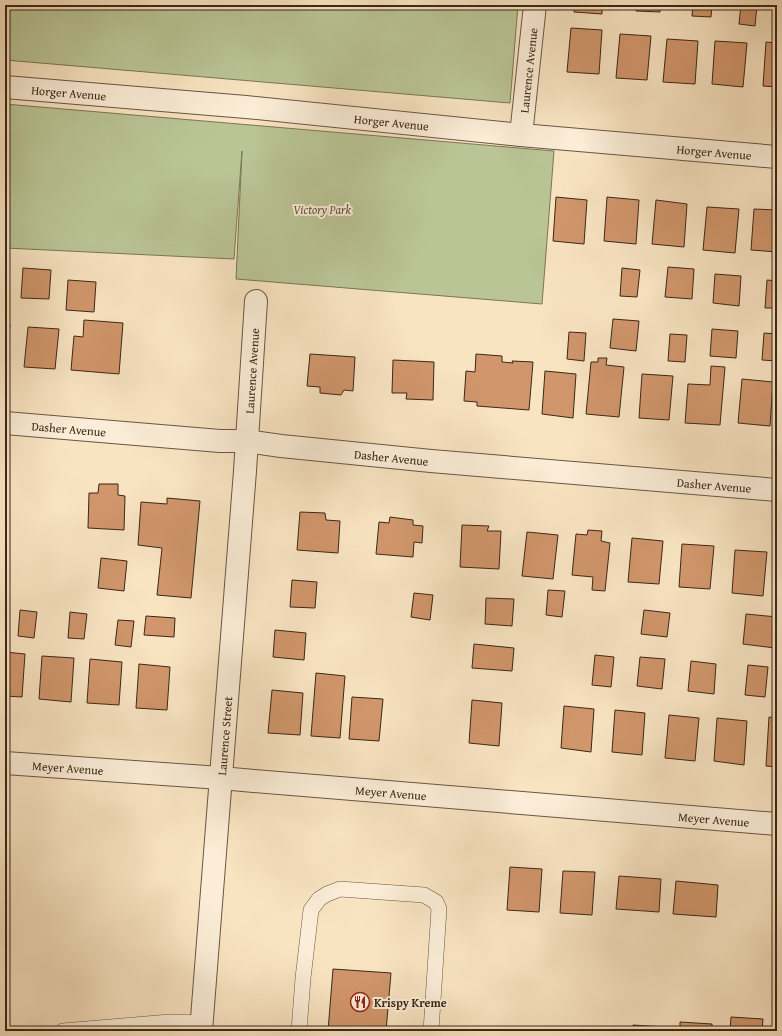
<svg xmlns="http://www.w3.org/2000/svg" width="782" height="1036" font-family="'Gentium Book Plus',serif">
	<style>
		.green { fill: #bac596; stroke: #7a7656 }
		.building { fill: #d1966c; stroke: #3b2717 }
		.lines { fill: none; stroke-linecap: round; stroke-linejoin: round }
		.lane-casing { stroke: #6a5642; stroke-width: 16 }
		.street-casing { stroke: #6a5642; stroke-width: 24 }
		.lane { stroke: #fbedd7; stroke-width: 15 }
		.street { stroke: #fbedd7; stroke-width: 22 }
		.labels { text-anchor: middle; dominant-baseline: central; stroke-width: 4; stroke-linejoin: round; paint-order: stroke }
		.street-label { font-size: 12px; fill: #3b2717; stroke: #fbedd7 }
		.park-label { font-size: 12px; font-style: italic; fill: #5b4e37; stroke: #fbedd7 }
		.poi-label { font-size: 12px; font-weight: bold; fill: #3b2717; stroke: #fbedd7; text-anchor: start }
	</style>
	<rect width="100%" height="100%" fill="#f9e4c2"/>
	<filter id="stains"><feTurbulence type="fractalNoise" baseFrequency=".005" numOctaves="4"/><feColorMatrix values="0 0 0 0 .2 0 0 0 0 .09 0 0 0 0 .02 0 0 0 .5 -.17"/></filter>
	<radialGradient id="worn" r=".72"><stop offset=".6" stop-color="#630" stop-opacity="0"/><stop offset="1" stop-color="#630" stop-opacity=".3"/></radialGradient>
	<g class="green">
		<path d="M 5,5 L 518,5 L 510,103 L 5,60 Z"/>
		<path d="M 5,104 L 554,151 L 542,304 L 236,279 L 242,151 L 234,259 L 5,248 Z"/>
	</g>
	<g class="building">
		<path d="M 575,5 L 602,5 L 602,14 L 574,12 Z"/>
		<path d="M 636,5 L 660,5 L 660,12 L 636,11 Z"/>
		<path d="M 693,5 L 712,5 L 711,17 L 692,16 Z"/>
		<path d="M 741,5 L 757,5 L 755,26 L 739,24 Z"/>
		<path d="M 571,28 L 602,30 L 599,74 L 567,72 Z"/>
		<path d="M 620,34 L 651,36 L 647,80 L 616,78 Z"/>
		<path d="M 667,39 L 698,41 L 695,84 L 663,82 Z"/>
		<path d="M 715,41 L 747,43 L 743,87 L 712,84 Z"/>
		<path d="M 766,42 L 777,43 L 777,87 L 763,86 Z"/>
		<path d="M 556,197 L 587,200 L 584,244 L 553,241 Z"/>
		<path d="M 607,197 L 639,200 L 636,244 L 604,241 Z"/>
		<path d="M 656,200 L 687,204 L 684,247 L 652,244 Z"/>
		<path d="M 707,207 L 739,209 L 735,253 L 703,250 Z"/>
		<path d="M 754,209 L 777,210 L 777,252 L 751,250 Z"/>
		<path d="M 668,267 L 694,269 L 692,299 L 665,297 Z"/>
		<path d="M 23,268 L 51,270 L 49,299 L 21,298 Z"/>
		<path d="M 622,268 L 640,270 L 637,297 L 620,296 Z"/>
		<path d="M 715,274 L 741,276 L 739,306 L 713,303 Z"/>
		<path d="M 68,280 L 96,282 L 94,312 L 66,310 Z"/>
		<path d="M 767,280 L 777,281 L 777,308 L 765,308 Z"/>
		<path d="M 613,319 L 639,321 L 636,351 L 610,348 Z"/>
		<path d="M 84,320 L 123,323 L 119,374 L 71,370 L 74,336 L 83,337 Z"/>
		<path d="M 5,324 L 10,324 L 7,364 L 5,364 Z"/>
		<path d="M 28,327 L 59,329 L 55,369 L 24,367 Z"/>
		<path d="M 712,329 L 738,331 L 736,358 L 710,356 Z"/>
		<path d="M 569,332 L 586,333 L 584,361 L 567,359 Z"/>
		<path d="M 764,333 L 777,334 L 777,361 L 762,360 Z"/>
		<path d="M 670,334 L 687,335 L 685,362 L 668,361 Z"/>
		<path d="M 310,354 L 355,357 L 353,391 L 344,390 L 341,395 L 320,393 L 320,387 L 307,386 Z"/>
		<path d="M 476,354 L 502,356 L 502,362 L 513,363 L 512,361 L 533,362 L 529,410 L 477,406 L 477,402 L 464,401 L 466,371 L 475,372 Z"/>
		<path d="M 598,358 L 607,358 L 606,365 L 624,367 L 619,417 L 586,414 L 591,362 L 598,362 Z"/>
		<path d="M 393,360 L 434,362 L 433,400 L 406,399 L 407,393 L 392,393 Z"/>
		<path d="M 711,366 L 725,367 L 720,425 L 685,423 L 688,384 L 710,385 Z"/>
		<path d="M 545,371 L 576,374 L 573,418 L 542,414 Z"/>
		<path d="M 642,374 L 673,376 L 669,420 L 639,418 Z"/>
		<path d="M 742,379 L 773,382 L 770,426 L 738,423 Z"/>
		<path d="M 99,484 L 118,484 L 118,495 L 125,496 L 124,530 L 88,528 L 89,493 L 98,493 Z"/>
		<path d="M 167,498 L 200,501 L 191,598 L 157,595 L 162,548 L 138,545 L 141,502 L 167,504 Z"/>
		<path d="M 300,512 L 325,513 L 326,520 L 340,521 L 338,553 L 297,550 Z"/>
		<path d="M 390,517 L 413,520 L 413,525 L 423,526 L 422,543 L 414,542 L 413,557 L 376,554 L 379,522 L 389,523 Z"/>
		<path d="M 462,525 L 489,526 L 487,531 L 501,531 L 499,569 L 460,567 Z"/>
		<path d="M 588,530 L 602,531 L 601,541 L 610,543 L 605,591 L 592,590 L 593,577 L 572,575 L 576,534 L 587,535 Z"/>
		<path d="M 527,532 L 558,535 L 553,579 L 522,576 Z"/>
		<path d="M 632,538 L 663,541 L 659,584 L 628,582 Z"/>
		<path d="M 682,544 L 714,546 L 710,589 L 679,587 Z"/>
		<path d="M 735,550 L 767,552 L 763,596 L 732,593 Z"/>
		<path d="M 101,558 L 127,561 L 124,591 L 98,588 Z"/>
		<path d="M 292,580 L 317,582 L 315,608 L 290,607 Z"/>
		<path d="M 548,590 L 565,591 L 562,617 L 546,615 Z"/>
		<path d="M 414,593 L 433,595 L 430,620 L 411,617 Z"/>
		<path d="M 486,598 L 514,599 L 512,626 L 485,624 Z"/>
		<path d="M 20,610 L 37,612 L 34,638 L 18,636 Z"/>
		<path d="M 644,610 L 670,613 L 667,637 L 641,634 Z"/>
		<path d="M 70,612 L 87,614 L 84,639 L 68,638 Z"/>
		<path d="M 746,614 L 777,617 L 775,648 L 743,644 Z"/>
		<path d="M 146,616 L 175,618 L 174,637 L 144,635 Z"/>
		<path d="M 118,620 L 134,621 L 131,647 L 115,645 Z"/>
		<path d="M 275,630 L 306,633 L 304,660 L 273,657 Z"/>
		<path d="M 474,644 L 514,648 L 512,671 L 472,668 Z"/>
		<path d="M 5,652 L 25,654 L 22,697 L 5,696 Z"/>
		<path d="M 595,655 L 614,657 L 611,687 L 592,685 Z"/>
		<path d="M 42,656 L 74,658 L 71,702 L 39,699 Z"/>
		<path d="M 640,657 L 665,659 L 662,689 L 637,686 Z"/>
		<path d="M 90,659 L 122,662 L 119,705 L 87,703 Z"/>
		<path d="M 691,661 L 716,664 L 714,694 L 688,691 Z"/>
		<path d="M 139,664 L 170,667 L 167,710 L 136,708 Z"/>
		<path d="M 748,665 L 768,667 L 765,697 L 745,695 Z"/>
		<path d="M 316,673 L 345,676 L 340,738 L 311,736 Z"/>
		<path d="M 272,690 L 303,693 L 300,735 L 268,733 Z"/>
		<path d="M 352,697 L 383,699 L 379,741 L 349,739 Z"/>
		<path d="M 472,700 L 502,703 L 499,746 L 469,743 Z"/>
		<path d="M 564,706 L 594,709 L 591,752 L 561,748 Z"/>
		<path d="M 615,710 L 645,713 L 642,755 L 612,752 Z"/>
		<path d="M 669,715 L 699,718 L 695,761 L 665,758 Z"/>
		<path d="M 769,717 L 777,718 L 777,767 L 766,766 Z"/>
		<path d="M 717,718 L 747,721 L 744,765 L 714,761 Z"/>
		<path d="M 510,867 L 542,869 L 539,912 L 507,910 Z"/>
		<path d="M 563,871 L 595,872 L 592,915 L 560,913 Z"/>
		<path d="M 619,876 L 661,879 L 659,912 L 616,909 Z"/>
		<path d="M 676,881 L 718,885 L 716,917 L 673,914 Z"/>
		<path d="M 333,969 L 391,973 L 386,1031 L 328,1031 Z"/>
		<path d="M 731,1017 L 763,1019 L 762,1031 L 730,1031 Z"/>
		<path d="M 680,1022 L 712,1024 L 712,1031 L 680,1031 Z"/>
		<path d="M 633,1025 L 664,1027 L 664,1031 L 632,1031 Z"/>
	</g>
	<g class="lines">
		<defs>
			<g id="lane">
				<path d="M 63,1031 L 170,1022 L 201,1023"/>
				<path d="M 299,1031 L 303,978 L 311,910 L 319,899 L 327,894 L 340,889 L 424,895 L 436,902 L 439,909 L 431,1031"/>
			</g>
			<g id="street">
				<path id="s1" d="M 5,87 L 246,107 L 521,135 L 777,157"/>
				<path id="s2" d="M 521,135 L 535,5"/>
				<path id="s3" d="M 5,423 L 220,441 L 246,441 L 281,446 L 431,461 L 777,490"/>
				<path id="s4" d="M 5,763 L 221,778 L 254,781 L 777,824"/>
				<path id="s5" d="M 201,1031 L 245,471 L 256,301"/>
			</g>
		</defs>
		<use href="#lane" class="lane-casing"/>
		<use href="#street" class="street-casing"/>
		<use href="#lane" class="lane"/>
		<use href="#street" class="street"/>
	</g>
	<defs>
		<symbol id="restaurant-ring" viewBox="-11 -11 22 22"><circle r="9.5" fill="#fbedd7" stroke="#8f2418" stroke-width="1.5"/><path d="M-5-6h1v4h1v-4h1v4h1v-4h1v5L-1.5 .5V6h-2V.5L-5-1ZM5-6V6H3V1.5H1.5Q1.5-4 5-6Z" fill="#8f2418"/></symbol>
	</defs>
	<g fill-rule="evenodd">
		<use href="#restaurant-ring" x="349" y="991" width="22" height="22"/>
	</g>
	<g class="labels">
		<g class="street-label">
			<text stroke="none"><textPath href="#s2" startOffset="65">Laurence Avenue</textPath></text>
			<text stroke="none"><textPath href="#s1" startOffset="64">Horger Avenue</textPath></text>
			<text stroke="none"><textPath href="#s1" startOffset="388">Horger Avenue</textPath></text>
			<text stroke="none"><textPath href="#s1" startOffset="712">Horger Avenue</textPath></text>
			<text stroke="none"><textPath href="#s5" startOffset="662">Laurence Avenue</textPath></text>
			<text stroke="none"><textPath href="#s3" startOffset="64">Dasher Avenue</textPath></text>
			<text stroke="none"><textPath href="#s3" startOffset="388">Dasher Avenue</textPath></text>
			<text stroke="none"><textPath href="#s3" startOffset="712">Dasher Avenue</textPath></text>
			<text stroke="none"><textPath href="#s5" startOffset="296">Laurence Street</textPath></text>
			<text stroke="none"><textPath href="#s4" startOffset="63">Meyer Avenue</textPath></text>
			<text stroke="none"><textPath href="#s4" startOffset="387">Meyer Avenue</textPath></text>
			<text stroke="none"><textPath href="#s4" startOffset="711">Meyer Avenue</textPath></text>
		</g>
		<g class="park-label">
			<text x="322" y="209">Victory Park</text>
		</g>
		<g class="poi-label">
			<text x="374" y="1002">Krispy Kreme</text>
		</g>
	</g>
	<rect width="782" height="1036" fill="none" stroke="#f9e4c2" stroke-width="20"/>
	<rect x="6" y="6" width="770" height="1024" fill="none" stroke="#3b2717" stroke-width="2"/>
	<rect x="10" y="10" width="762" height="1016" fill="none" stroke="#3b2717"/>
	<rect width="100%" height="100%" filter="url(#stains)"/>
	<rect width="100%" height="100%" fill="url(#worn)"/>
</svg>
